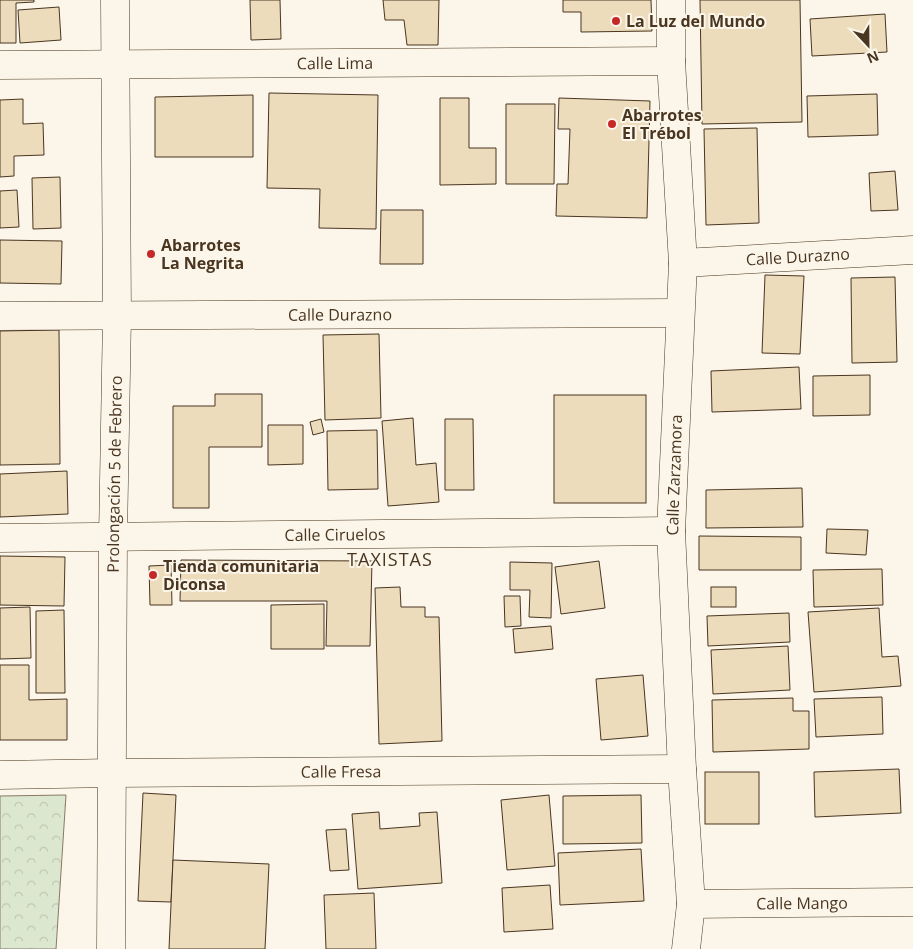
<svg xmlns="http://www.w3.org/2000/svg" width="913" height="949" font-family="'Open Sans',sans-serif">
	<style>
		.forest { fill: url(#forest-crowns); stroke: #887966 }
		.building { fill: #ecdcbc; stroke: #4a3520 }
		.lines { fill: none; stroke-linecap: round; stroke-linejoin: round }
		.street-casing { stroke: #4a3520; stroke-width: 29 }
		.street { stroke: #fbf6e9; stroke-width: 28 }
		.poi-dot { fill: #c62828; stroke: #fbf6e9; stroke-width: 2 }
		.labels { text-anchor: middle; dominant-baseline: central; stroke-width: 4; stroke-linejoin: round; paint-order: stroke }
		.poi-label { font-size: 16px; font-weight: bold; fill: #4a3520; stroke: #fbf6e9; text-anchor: start }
		.street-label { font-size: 16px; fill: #4a3520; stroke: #fbf6e9 }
		.neighbourhood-label { font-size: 18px; letter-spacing: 1px; fill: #4a3520; stroke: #fbf6e9 }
	</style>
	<defs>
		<pattern id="forest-crowns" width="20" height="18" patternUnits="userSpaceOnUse" patternTransform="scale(1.25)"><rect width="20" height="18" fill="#dce7d0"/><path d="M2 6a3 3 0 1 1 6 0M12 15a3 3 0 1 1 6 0" fill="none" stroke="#bec7b2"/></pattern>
	</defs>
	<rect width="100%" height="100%" fill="#fbf6e9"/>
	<path class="forest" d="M 66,795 L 56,949 L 0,949 L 0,796 Z"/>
	<g class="building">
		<path d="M 0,0 L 34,0 L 34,2 L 16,3 L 16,43 L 0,43 Z"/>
		<path d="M 250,0 L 280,0 L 281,39 L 251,40 Z"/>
		<path d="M 383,0 L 439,0 L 438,45 L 407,45 L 404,20 L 385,20 Z"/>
		<path d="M 563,0 L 651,0 L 652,31 L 581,32 L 581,12 L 563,12 Z"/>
		<path d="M 700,0 L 800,0 L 802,122 L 702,124 Z"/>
		<path d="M 59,7 L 61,40 L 20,43 L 18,10 Z"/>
		<path d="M 885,14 L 887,52 L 812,56 L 810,19 Z"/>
		<path d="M 269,93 L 378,95 L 376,229 L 319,228 L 320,189 L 267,188 Z"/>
		<path d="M 877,94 L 878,135 L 808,137 L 807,96 Z"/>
		<path d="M 253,95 L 253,157 L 155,157 L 155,97 Z"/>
		<path d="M 440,98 L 469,98 L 469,148 L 496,148 L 496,184 L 440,185 Z"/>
		<path d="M 559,98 L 650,101 L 647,218 L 556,216 L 557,184 L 568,184 L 570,129 L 558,129 Z"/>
		<path d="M 23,99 L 23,124 L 43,123 L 44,155 L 14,156 L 14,176 L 0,177 L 0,100 Z"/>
		<path d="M 506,104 L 555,104 L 554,184 L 506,184 Z"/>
		<path d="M 757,128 L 759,223 L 706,225 L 704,129 Z"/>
		<path d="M 895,171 L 898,210 L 871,211 L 869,173 Z"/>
		<path d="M 60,177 L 61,228 L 33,229 L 32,178 Z"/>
		<path d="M 17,190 L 19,227 L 0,228 L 0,191 Z"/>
		<path d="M 381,210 L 423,210 L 423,264 L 380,264 Z"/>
		<path d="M 0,240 L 62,241 L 61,284 L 0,283 Z"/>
		<path d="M 765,275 L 804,276 L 800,354 L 762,353 Z"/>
		<path d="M 895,277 L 897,362 L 852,363 L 851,278 Z"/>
		<path d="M 59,330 L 60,464 L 0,465 L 0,331 Z"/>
		<path d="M 379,334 L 381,418 L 325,420 L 323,335 Z"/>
		<path d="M 799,367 L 801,409 L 712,412 L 711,371 Z"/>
		<path d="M 870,375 L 870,415 L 813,416 L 813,376 Z"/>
		<path d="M 215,394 L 262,394 L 262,447 L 209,447 L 209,508 L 173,508 L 173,406 L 215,406 Z"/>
		<rect x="554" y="395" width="92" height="108"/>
		<path d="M 413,418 L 416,465 L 436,463 L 439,502 L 388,506 L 382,421 Z"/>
		<path d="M 321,419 L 324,432 L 313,435 L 310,422 Z"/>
		<path d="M 445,419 L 473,419 L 474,490 L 445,490 Z"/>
		<path d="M 268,425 L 303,425 L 303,464 L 268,465 Z"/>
		<path d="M 377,430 L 378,489 L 328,490 L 327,431 Z"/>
		<path d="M 67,471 L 68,514 L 0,517 L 0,474 Z"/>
		<path d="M 802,488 L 803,527 L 706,528 L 706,490 Z"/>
		<path d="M 827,529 L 868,530 L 866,555 L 826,553 Z"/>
		<path d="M 699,536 L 801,537 L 801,570 L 699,570 Z"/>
		<path d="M 0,556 L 65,557 L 64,606 L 0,605 Z"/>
		<path d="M 181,560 L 372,561 L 370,646 L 326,646 L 327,601 L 180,601 Z"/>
		<path d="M 599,561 L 605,608 L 561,614 L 555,567 Z"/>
		<path d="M 510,562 L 552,563 L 551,618 L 529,617 L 530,590 L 510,590 Z"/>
		<path d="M 171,565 L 172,605 L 150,605 L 149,566 Z"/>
		<path d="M 882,569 L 883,605 L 814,607 L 813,570 Z"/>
		<path d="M 400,587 L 401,607 L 425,607 L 425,617 L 439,617 L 442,741 L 379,744 L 375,588 Z"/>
		<rect x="711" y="587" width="25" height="20"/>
		<path d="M 504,596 L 520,596 L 521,626 L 505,627 Z"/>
		<path d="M 324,604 L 324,649 L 271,649 L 271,605 Z"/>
		<path d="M 30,607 L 31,658 L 0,659 L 0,608 Z"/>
		<path d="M 879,608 L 882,657 L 898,656 L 901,686 L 814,692 L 808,612 Z"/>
		<path d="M 64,610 L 65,693 L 36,693 L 36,611 Z"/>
		<path d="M 789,613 L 790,642 L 708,646 L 707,616 Z"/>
		<path d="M 551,626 L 553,649 L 515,653 L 513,629 Z"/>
		<path d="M 788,646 L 790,690 L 713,694 L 711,650 Z"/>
		<path d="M 0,665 L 29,665 L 29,700 L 67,699 L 67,740 L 0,740 Z"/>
		<path d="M 643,675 L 648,736 L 601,740 L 596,679 Z"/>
		<path d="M 882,697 L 883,734 L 816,737 L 814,699 Z"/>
		<path d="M 793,698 L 793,711 L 809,711 L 809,749 L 713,752 L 712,700 Z"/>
		<path d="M 899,769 L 901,813 L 815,817 L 814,772 Z"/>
		<rect x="705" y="772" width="54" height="52"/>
		<path d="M 143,793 L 176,795 L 171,902 L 138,901 Z"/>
		<path d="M 549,795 L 555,866 L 507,870 L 501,800 Z"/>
		<path d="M 641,795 L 642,843 L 563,844 L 563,796 Z"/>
		<path d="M 379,812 L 380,829 L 420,826 L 419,813 L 437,812 L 442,883 L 358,889 L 352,814 Z"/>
		<path d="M 346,829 L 349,870 L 330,871 L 326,830 Z"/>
		<path d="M 641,849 L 644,901 L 560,905 L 558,853 Z"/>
		<path d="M 173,860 L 269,864 L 265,949 L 169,949 Z"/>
		<path d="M 550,885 L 553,929 L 504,932 L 502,888 Z"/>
		<path d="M 374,893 L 376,949 L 326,949 L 324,895 Z"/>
	</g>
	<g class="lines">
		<defs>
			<g id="street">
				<path d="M 671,0 L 671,61 L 683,263 L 671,531 L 682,769 L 691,904 L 686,949"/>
				<path id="s1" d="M 0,65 L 671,61"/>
				<path id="s2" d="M 683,263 L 913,250"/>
				<path id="s3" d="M 0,316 L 680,313"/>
				<path id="s4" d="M 0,538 L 671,531"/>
				<path id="s5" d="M 0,775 L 112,773 L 682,769"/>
				<path id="s6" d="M 691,904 L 913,902"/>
				<path id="s7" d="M 111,949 L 113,537 L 117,316 L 115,0"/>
			</g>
		</defs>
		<use href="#street" class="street-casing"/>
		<use href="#street" class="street"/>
	</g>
	<g class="poi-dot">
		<circle cx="616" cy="21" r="5"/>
		<circle cx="612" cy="124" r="5"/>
		<circle cx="151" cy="254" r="5"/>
		<circle cx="153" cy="575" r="5"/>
	</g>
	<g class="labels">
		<g class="poi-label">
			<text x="626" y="21">La Luz del Mundo</text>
			<text x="622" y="115">Abarrotes<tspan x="622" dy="18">El Trébol</tspan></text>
			<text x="161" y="245">Abarrotes<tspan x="161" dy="18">La Negrita</tspan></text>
			<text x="163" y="566">Tienda comunitaria<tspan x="163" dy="18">Diconsa</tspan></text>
		</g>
		<g class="street-label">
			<text stroke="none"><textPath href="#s1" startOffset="335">Calle Lima</textPath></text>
			<text stroke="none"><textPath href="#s2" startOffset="115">Calle Durazno</textPath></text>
			<text stroke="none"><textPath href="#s3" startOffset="340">Calle Durazno</textPath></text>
			<text stroke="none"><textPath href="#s7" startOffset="475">Prolongación 5 de Febrero</textPath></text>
			<text transform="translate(674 475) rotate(-88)">Calle Zarzamora</text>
			<text stroke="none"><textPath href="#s4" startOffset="335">Calle Ciruelos</textPath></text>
			<text stroke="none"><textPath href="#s5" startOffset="341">Calle Fresa</textPath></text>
			<text stroke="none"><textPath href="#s6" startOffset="111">Calle Mango</textPath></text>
		</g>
		<g class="neighbourhood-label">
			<text x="390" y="559">TAXISTAS</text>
		</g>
	</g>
	<g transform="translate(868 45) rotate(158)" stroke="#fbf6e9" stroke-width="4" paint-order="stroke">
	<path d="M0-4L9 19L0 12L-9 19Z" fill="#4a3520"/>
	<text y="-8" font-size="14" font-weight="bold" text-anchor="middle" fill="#4a3520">N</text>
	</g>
</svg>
